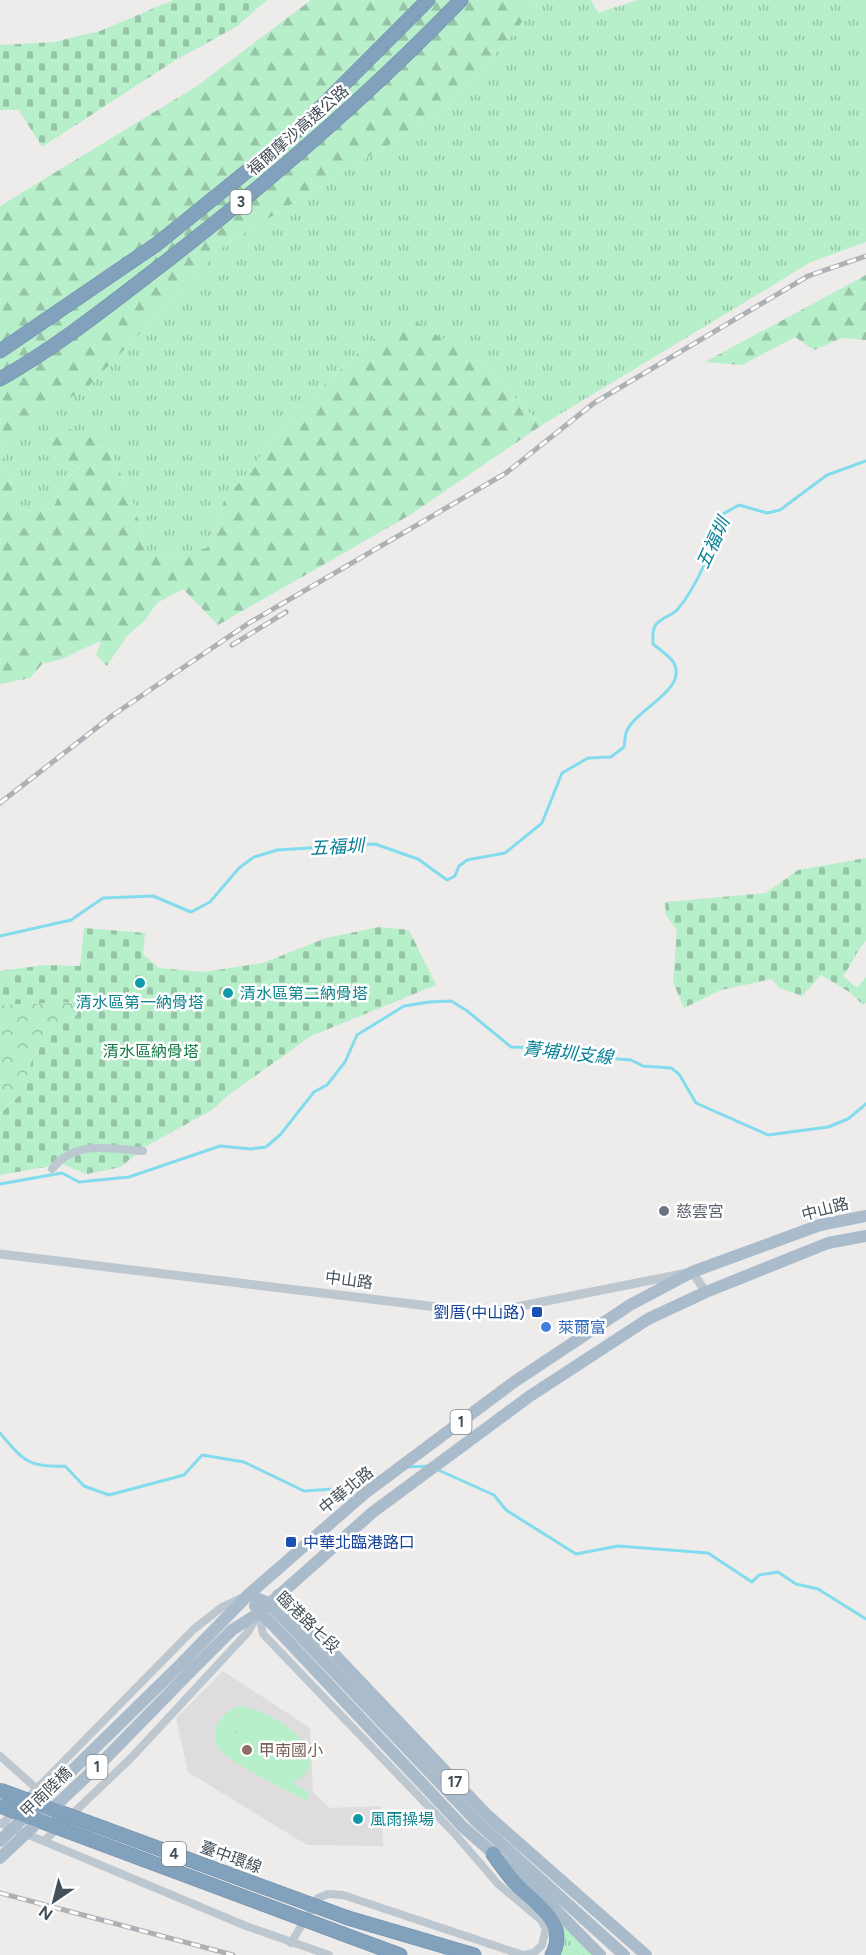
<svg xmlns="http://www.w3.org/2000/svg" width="866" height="1955" font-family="Figtree,'Noto Sans TC',sans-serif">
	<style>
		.education { fill: #dfdcdd }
		.grass { fill: url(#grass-tufts) }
		.forest { fill: url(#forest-firs) }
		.cemetery { fill: url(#cemetery-stones) }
		.park { fill: url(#park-crowns) }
		.pitch { fill: #b7efca; fill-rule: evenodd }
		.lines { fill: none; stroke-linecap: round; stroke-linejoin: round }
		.stream { stroke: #82dced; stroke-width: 3 }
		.motorway-casing { stroke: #6c8ca8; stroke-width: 15 }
		.minor { stroke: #bcc7cf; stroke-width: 8 }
		.tertiary { stroke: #bcc7cf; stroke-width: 9 }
		.primary { stroke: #aabccc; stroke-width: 12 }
		.motorway { stroke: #81a1bd; stroke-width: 14 }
		.rail-casing { stroke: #adb1b6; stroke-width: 5 }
		.rail { stroke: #fff; stroke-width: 3; stroke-dasharray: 9; stroke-linecap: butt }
		.motorway-bridge-casing { stroke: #6c8ca8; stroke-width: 15; stroke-linecap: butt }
		.primary-bridge { stroke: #aabccc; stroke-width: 12 }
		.motorway-bridge { stroke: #81a1bd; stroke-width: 14 }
		.culture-dot { fill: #0f9aa8; stroke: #fff; stroke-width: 2 }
		.worship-dot { fill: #6b7280; stroke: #fff; stroke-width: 2 }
		.transit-dot { fill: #1a4fb4; stroke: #fff; stroke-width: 2 }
		.shop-dot { fill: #3f7fe0; stroke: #fff; stroke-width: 2 }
		.education-dot { fill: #8d6e63; stroke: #fff; stroke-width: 2 }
		.labels { text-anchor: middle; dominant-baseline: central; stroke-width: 5; stroke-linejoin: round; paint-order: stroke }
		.shield { fill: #fff; stroke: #7c848b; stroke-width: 1.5 }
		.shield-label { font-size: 15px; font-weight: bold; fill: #445059 }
		.street-label { font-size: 16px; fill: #445059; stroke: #fff }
		.culture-label { font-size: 16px; fill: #0d838f; stroke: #fff; text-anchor: start }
		.park-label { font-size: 16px; fill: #147b43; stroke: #fff }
		.worship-label { font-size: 16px; fill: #5b616d; stroke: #fff; text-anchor: start }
		.transit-label { font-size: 16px; fill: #164399; stroke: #fff; text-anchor: end }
		.shop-label { font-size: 16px; fill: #366cbe; stroke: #fff; text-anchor: start }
		.education-label { font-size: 16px; fill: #785e54; stroke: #fff; text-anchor: start }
		.water-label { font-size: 18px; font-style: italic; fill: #0a8198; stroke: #fff }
	</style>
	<defs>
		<pattern id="grass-tufts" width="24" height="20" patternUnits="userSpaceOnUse" patternTransform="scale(1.5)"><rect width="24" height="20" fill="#b7efca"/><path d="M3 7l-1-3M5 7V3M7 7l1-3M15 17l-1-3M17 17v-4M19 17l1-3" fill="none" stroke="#96c4a7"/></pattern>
		<pattern id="forest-firs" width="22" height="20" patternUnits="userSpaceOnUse" patternTransform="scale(1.5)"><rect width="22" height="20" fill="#b7efca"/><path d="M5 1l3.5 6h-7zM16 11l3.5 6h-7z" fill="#96c4a7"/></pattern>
		<pattern id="cemetery-stones" width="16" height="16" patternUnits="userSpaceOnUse" patternTransform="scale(1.5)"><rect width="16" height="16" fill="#b7efca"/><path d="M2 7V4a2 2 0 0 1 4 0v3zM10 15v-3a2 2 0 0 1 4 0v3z" fill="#96c4a7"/></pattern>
		<pattern id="park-crowns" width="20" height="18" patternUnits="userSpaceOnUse" patternTransform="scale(1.5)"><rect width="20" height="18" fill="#b7efca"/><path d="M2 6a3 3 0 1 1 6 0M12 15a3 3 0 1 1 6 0" fill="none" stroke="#96c4a7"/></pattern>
	</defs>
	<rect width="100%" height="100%" fill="#eeebeb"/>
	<path class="education" d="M 223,1671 L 310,1728 L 313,1792 L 330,1808 L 381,1806 L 383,1846 L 307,1845 L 188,1772 L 176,1718 Z"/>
	<g class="grass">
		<path d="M 536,0 L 591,0 L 598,13 L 638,0 L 866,0 L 866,242 L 811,262 L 542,425 L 479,361 L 372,340 L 299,409 L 224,501 L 207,548 L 165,558 L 148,552 L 132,499 L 107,444 L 52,456 L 80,466 L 64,483 L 53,509 L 21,511 L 9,479 L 1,439 L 88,387 L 225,245 L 449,107 L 518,28 Z"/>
		<path d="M 240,1713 L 248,1714 L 229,1747 L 225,1740 L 226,1723 Z"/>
		<path d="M 296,1741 C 306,1759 298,1774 277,1774 Z"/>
		<path d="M 554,1914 L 593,1955 L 557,1955 C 567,1941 560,1929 554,1914 Z"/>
	</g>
	<g class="forest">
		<path d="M 311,0 L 536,0 L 518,28 L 449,107 L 225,245 L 88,387 L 1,440 L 9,479 L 21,511 L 53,509 L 64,483 L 80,467 L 33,449 L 34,432 L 67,428 L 107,444 L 132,499 L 148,552 L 165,558 L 207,548 L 224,501 L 299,409 L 372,340 L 414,321 L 479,361 L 542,425 L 410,515 L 218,625 L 183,589 L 157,603 L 145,620 L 126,637 L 107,666 L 96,655 L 101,641 C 81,648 63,662 43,663 L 30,678 L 0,684 L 0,206 L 197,86 Z"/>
		<path d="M 866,275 L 866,340 L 842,338 L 814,350 L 795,337 L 742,365 L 705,362 Z"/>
	</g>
	<g class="cemetery">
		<path d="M 173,0 L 267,0 L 236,27 L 174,61 L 42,147 L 19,110 L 0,110 L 0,45 L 54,42 L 100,31 Z"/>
		<path d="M 866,858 L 866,941 C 856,951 852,964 843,976 L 857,988 L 866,977 L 866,1003 L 863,1005 L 851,993 L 821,975 L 802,996 L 779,988 L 772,979 L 721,990 L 684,1008 L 673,982 L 677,930 L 666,915 L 665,902 L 766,893 L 798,870 Z"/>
		<path d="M 379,927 L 409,930 L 436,985 L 311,1036 L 227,1096 L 212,1110 L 143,1148 L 121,1167 L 87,1174 L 62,1164 L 0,1175 L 0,1114 L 23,1092 L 32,1059 L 58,1021 L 77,1015 L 79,1002 L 0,1005 L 0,971 L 45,965 L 80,966 L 84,928 L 145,933 L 143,954 L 159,968 L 204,972 L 263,963 L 326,938 Z"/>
	</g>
	<path class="park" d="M 80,1002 L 77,1015 L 58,1021 L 32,1059 L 23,1092 L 0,1114 L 0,1005 Z"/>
	<path class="pitch" d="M 239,1706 C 267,1707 347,1756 292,1783 L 310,1793 L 306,1801 C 283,1788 242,1769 223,1753 C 204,1737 220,1712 239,1706 ZM 239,1713 L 248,1714 L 229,1746 L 225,1739 L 226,1723 ZM 296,1742 C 307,1758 297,1775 278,1774 Z"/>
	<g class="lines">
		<g class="stream">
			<path d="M 0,936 L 71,920 L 103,898 L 153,896 L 191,912 L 210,902 L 239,868 L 254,857 L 277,850 L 375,844 L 418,859 L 447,880 L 455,876 L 459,866 L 467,860 L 505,853 L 542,823 L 562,773 L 588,758 L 611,757 L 624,747 C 625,742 625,737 626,733 C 633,710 688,691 674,663 C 670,656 660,650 653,644 C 653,638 652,631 655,626 C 660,618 671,616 677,610 C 697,587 715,543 723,514 L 739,505 L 767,513 L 780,510 L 827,475 L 866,461"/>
			<path d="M 0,1184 L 62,1173 L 79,1182 L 129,1177 L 220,1146 L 251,1149 L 266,1147 L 280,1135 L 314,1092 L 327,1085 L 345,1062 L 357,1035 L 404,1006 L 429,1002 L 451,1001 L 466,1010 L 511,1047 L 545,1048 L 581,1056 L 631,1060 L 643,1066 L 671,1068 L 679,1074 L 696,1103 L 768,1135 L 828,1127 L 848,1119 L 866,1104"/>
			<path d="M 0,1433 C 23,1460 28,1468 65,1466 L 84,1486 L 109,1495 L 184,1475 L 202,1455 L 244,1462 L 304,1491 L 363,1487"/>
			<path d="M 407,1467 L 430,1466"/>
			<path d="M 436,1469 L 494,1495 L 506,1510 L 576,1554 L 618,1546 L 708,1553 L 752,1582 L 759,1575 L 778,1572 L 796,1584 L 818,1589 L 866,1619"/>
		</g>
		<defs>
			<g id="motorway">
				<path d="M 0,351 L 157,244 L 298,130 L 428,0"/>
				<path d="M 0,379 C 59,346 114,301 168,260 C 271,180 370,94 461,0"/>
				<path d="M 493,1854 C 501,1865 509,1877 519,1887 C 538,1906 569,1924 552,1955"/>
				<path d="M 348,1918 L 474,1955"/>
				<path d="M 343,1934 L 400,1955"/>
			</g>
		</defs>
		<use href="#motorway" class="motorway-casing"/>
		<g class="minor">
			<path d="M 52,1169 C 76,1139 109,1149 143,1151"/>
			<path d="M 259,1613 L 263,1634 L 455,1834 L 498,1884 L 541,1920 L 546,1929 L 542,1945 L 534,1953 L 523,1955 L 343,1895 L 328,1894 L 318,1898 L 291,1943"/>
			<path d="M 0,1756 L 36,1788"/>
			<path d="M 0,1823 L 246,1926 L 329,1955"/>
			<path d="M 2,1824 L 194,1629 L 222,1607 L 241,1598"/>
			<path d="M 44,1841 L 131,1758 L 248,1632 L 257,1616"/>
		</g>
		<path class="tertiary" d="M 0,1254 L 478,1312 L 506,1309 L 692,1272 L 706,1292"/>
		<g class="primary">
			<path d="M 248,1595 L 269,1603 L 478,1823 L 624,1955"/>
			<path d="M 278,1595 L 486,1814 L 646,1955"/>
			<path d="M 255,1606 L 463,1827 L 543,1897 L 600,1955"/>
			<path d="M 183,1662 L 248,1595 L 364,1494 L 514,1382 L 630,1305 L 692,1272 L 820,1225 L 866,1216"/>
			<path d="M 190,1672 L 232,1630 L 259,1613 L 373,1512 L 530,1396 L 648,1319 L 706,1292 L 828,1243 L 866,1236"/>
		</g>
		<use href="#motorway" class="motorway"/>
		<defs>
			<g id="rail">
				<path d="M 232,645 L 286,612"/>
				<path d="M 0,803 L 113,715 L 249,623 L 506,473 L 594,403 L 808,276 L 866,256"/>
				<path d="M 0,1893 L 233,1955"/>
			</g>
		</defs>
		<use href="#rail" class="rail-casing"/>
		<use href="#rail" class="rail"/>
		<defs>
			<g id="motorway-bridge">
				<path d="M 0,1790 L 348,1918"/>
				<path d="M 0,1806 L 343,1934"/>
			</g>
		</defs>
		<use href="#motorway-bridge" class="motorway-bridge-casing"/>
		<g class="primary-bridge">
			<path d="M 0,1841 L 183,1662"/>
			<path d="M 0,1858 L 104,1760 L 190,1672"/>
		</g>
		<use href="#motorway-bridge" class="motorway-bridge"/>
	</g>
	<g class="culture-dot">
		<circle cx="140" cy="983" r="6"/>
		<circle cx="228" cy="993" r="6"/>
		<circle cx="358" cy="1819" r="6"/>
	</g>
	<circle class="worship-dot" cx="664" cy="1211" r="6"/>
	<g class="transit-dot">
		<rect x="531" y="1306" width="12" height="12" rx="3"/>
		<rect x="285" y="1536" width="12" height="12" rx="3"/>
	</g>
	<circle class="shop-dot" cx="546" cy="1327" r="6"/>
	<circle class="education-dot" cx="247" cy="1750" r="6"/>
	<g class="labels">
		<g class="shield">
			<rect x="230.5" y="190" width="21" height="24" rx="4.5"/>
			<rect x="450.5" y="1410" width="21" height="24" rx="4.5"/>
			<rect x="86.5" y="1755" width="21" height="24" rx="4.5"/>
			<rect x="441.5" y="1770" width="27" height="24" rx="4.5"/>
			<rect x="162" y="1842" width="24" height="24" rx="4.5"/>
		</g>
		<g class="shield-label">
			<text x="241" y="202">3</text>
			<text x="461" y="1422">1</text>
			<text x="97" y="1767">1</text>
			<text x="455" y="1782">17</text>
			<text x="174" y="1854">4</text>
		</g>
		<g class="street-label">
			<text transform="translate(298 130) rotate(-41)">福爾摩沙高速公路</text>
			<text transform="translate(825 1209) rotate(-15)">中山路</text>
			<text transform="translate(349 1280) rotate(7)">中山路</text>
			<text transform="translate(346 1490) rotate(-39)">中華北路</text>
			<text transform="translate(308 1622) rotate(44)">臨港路七段</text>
			<text transform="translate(46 1792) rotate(-44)">甲南陸橋</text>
			<text transform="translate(231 1857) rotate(20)">臺中環線</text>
		</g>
		<g class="culture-label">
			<text x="240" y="993">清水區第二納骨塔</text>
			<text x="140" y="1002" text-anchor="middle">清水區第一納骨塔</text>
			<text x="370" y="1819">風雨操場</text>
		</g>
		<g class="park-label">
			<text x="151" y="1051">清水區納骨塔</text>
		</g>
		<g class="worship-label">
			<text x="676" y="1211">慈雲宮</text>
		</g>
		<g class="transit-label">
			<text x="525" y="1312">劉厝(中山路)</text>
			<text x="303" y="1542" text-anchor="start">中華北臨港路口</text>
		</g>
		<g class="shop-label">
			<text x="558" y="1327">萊爾富</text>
		</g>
		<g class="education-label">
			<text x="259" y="1750">甲南國小</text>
		</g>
		<g class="water-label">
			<text transform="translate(713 543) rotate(-65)">五福圳</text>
			<text transform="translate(337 847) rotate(-3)">五福圳</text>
			<text transform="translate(568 1053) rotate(6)">菁埔圳支線</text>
		</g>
	</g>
	<g transform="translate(54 1901) rotate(215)" stroke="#ffffff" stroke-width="4.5" paint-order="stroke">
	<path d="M0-4.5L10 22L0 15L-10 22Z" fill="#445059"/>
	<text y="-9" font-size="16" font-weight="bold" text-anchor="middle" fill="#445059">N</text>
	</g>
</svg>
